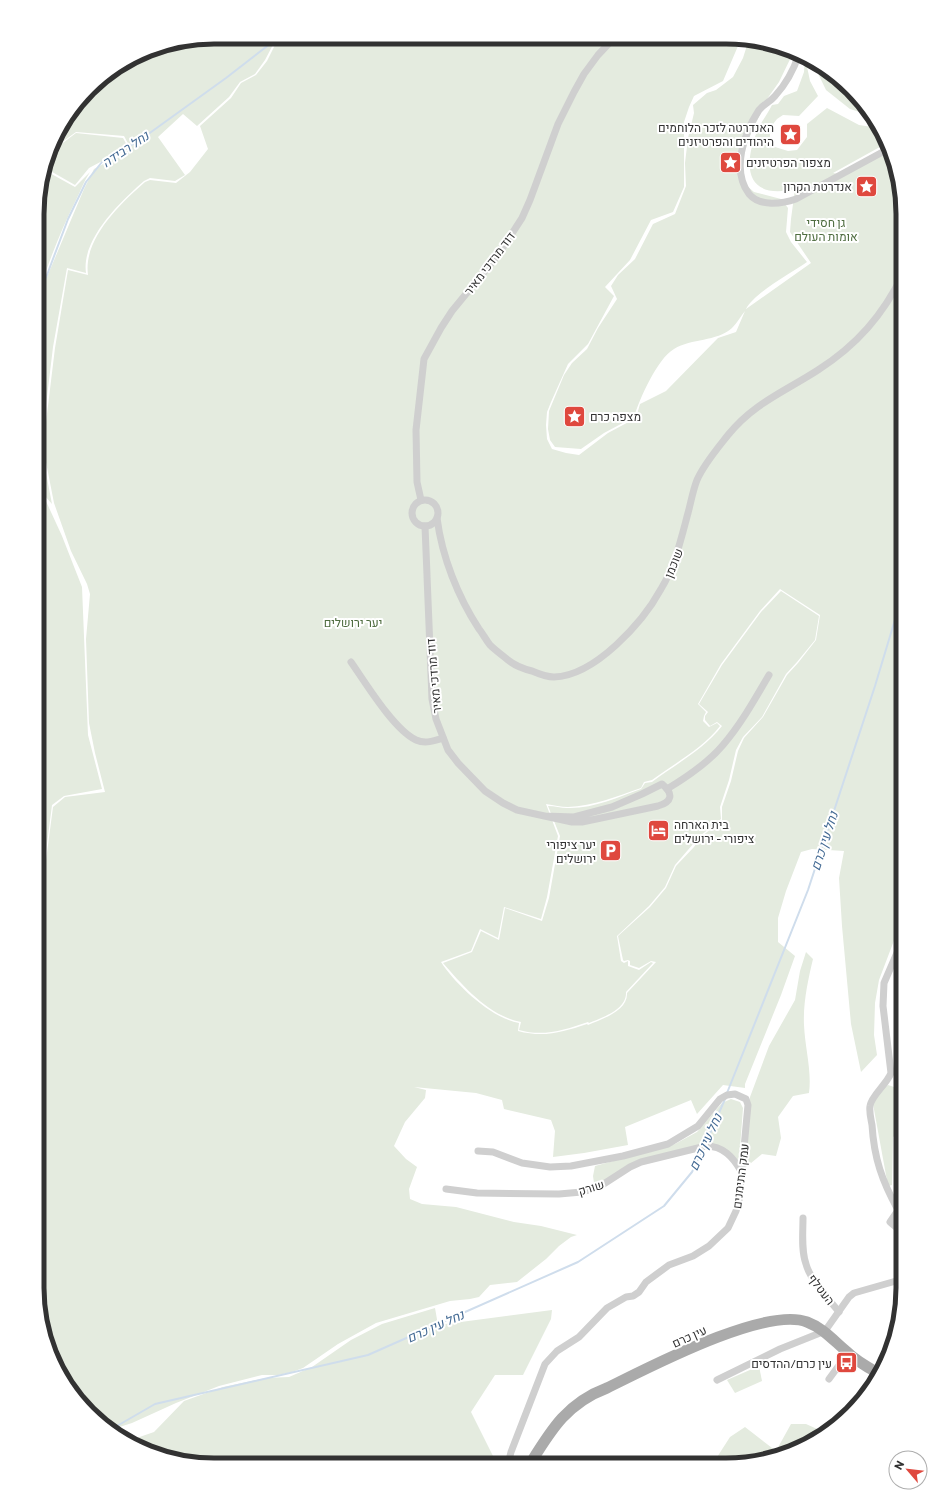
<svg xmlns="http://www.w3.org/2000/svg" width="940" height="1502" font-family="Commissioner,Heebo,sans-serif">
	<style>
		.green { fill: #e4ebdf; fill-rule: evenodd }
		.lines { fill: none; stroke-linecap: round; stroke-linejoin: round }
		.stream { stroke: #cfddec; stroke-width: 2 }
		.street { stroke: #cfcfcf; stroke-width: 7 }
		.primary { stroke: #aaa; stroke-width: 11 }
		.labels { text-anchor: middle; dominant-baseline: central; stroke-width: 4; stroke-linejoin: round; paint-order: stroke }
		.poi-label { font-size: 12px; fill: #323232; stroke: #fff; text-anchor: end }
		.park-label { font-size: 12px; fill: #4f6d40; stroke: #fff }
		.street-label { font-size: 12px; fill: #323232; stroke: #fff }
		.water-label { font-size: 13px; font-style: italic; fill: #426993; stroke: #fff }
		.rim { fill: none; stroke: #323232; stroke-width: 5 }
	</style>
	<rect width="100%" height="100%" fill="#fff"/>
	<g class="green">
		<path d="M 214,37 L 277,37 L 265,60 L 255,74 L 240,82 L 229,97 L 197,126 L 183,114 L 158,137 L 185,175 L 175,181 L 150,178 L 144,181 C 121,201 81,239 86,273 L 67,268 L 53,347 L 41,447 L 52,504 L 44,495 L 38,492 L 38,351 L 40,332 L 40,298 L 47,277 L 84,189 L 94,169 L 131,149 L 124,136 L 76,132 L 54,148 L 52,146 L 55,136 L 97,81 L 147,50 Z"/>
		<path d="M 279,37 L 741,39 L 723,81 L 694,96 L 689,107 L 684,122 L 684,187 L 673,212 L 651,220 L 630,260 L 605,287 L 614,296 L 588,344 L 568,364 L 551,402 L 547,412 L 546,425 L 547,439 L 552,449 L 566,453 L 579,455 L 608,433 L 636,418 L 640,404 L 666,391 L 718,338 L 736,332 L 745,311 C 741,316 737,323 732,328 C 716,342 692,338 674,349 C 657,359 640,398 634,417 L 604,433 L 581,449 L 555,447 L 550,440 L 548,429 L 549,411 L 564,375 L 572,363 L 587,349 L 598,328 L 617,299 L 611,286 L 618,275 L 635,259 L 653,224 L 675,214 L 686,186 L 685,163 L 688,138 L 694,113 L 693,105 L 707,93 L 716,90 L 733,77 L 743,58 L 749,39 L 794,51 L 779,82 L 767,99 L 740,158 L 740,180 L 754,192 L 781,199 L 788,208 L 786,232 L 791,242 L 807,262 C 791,273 754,293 746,309 L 811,263 L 790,232 L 791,219 L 795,189 C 746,200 742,167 758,129 C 762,121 768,113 772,105 L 778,104 L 784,96 L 797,91 L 804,72 L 805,57 L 810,81 L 818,96 L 799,116 L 783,115 L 777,119 L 770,128 L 770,140 L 775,147 L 788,151 L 797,150 L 807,137 L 807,124 L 827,108 L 859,125 L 879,128 L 887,143 L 833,173 L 838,174 L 885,147 L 888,144 L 903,214 L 903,898 L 898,930 L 879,980 L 875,1003 L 874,1035 L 877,1055 L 861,1072 L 851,1024 L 842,926 L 839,878 L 844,851 L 812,849 L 801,852 L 786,891 L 778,918 L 778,942 L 795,956 L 781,995 L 745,1084 L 745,1088 L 723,1085 L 697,1114 L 691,1100 L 625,1127 L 628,1145 L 584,1153 L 553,1157 L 555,1131 L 551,1120 L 504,1109 L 502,1100 L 476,1093 L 414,1087 L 426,1090 L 425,1098 L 405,1122 L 394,1146 L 406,1159 L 417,1167 L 409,1189 L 410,1199 L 422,1204 L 456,1207 L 514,1222 L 541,1226 L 577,1235 L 571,1237 L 559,1246 L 546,1259 L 517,1282 L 490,1285 L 479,1297 L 470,1299 L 450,1301 L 376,1323 L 338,1344 L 303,1368 L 292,1372 L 278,1375 L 262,1375 L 219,1386 L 176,1403 L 132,1423 L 110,1430 L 74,1396 L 50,1355 L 37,1288 L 38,913 L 42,911 L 43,883 L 53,807 L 65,797 L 105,792 L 95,753 L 89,723 L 86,639 L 90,594 L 87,584 L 71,551 L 54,503 L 43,447 L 55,348 L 68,270 L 88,275 C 83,239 120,204 145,182 L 150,180 L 176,183 L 190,172 L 208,149 L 200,126 L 231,98 L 241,83 L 256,75 L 267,61 ZM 780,589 L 820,615 L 816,640 L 798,663 L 787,675 L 763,717 L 744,738 L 738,751 L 731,781 L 722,807 L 722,820 L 701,837 L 694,847 L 676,866 L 666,888 L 650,907 L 618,936 L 623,960 L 624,961 L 628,960 L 630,961 L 630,965 L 639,968 L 651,961 L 656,962 L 627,993 C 628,1011 602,1019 588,1025 L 587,1024 C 563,1032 544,1038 518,1031 L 519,1023 C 491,1018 456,985 441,962 L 471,951 L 480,929 L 498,938 L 504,907 L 541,919 L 547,897 L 558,836 L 546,804 C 554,805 561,807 568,807 C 593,806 618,796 641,788 L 644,782 L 652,780 C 675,763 702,749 720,726 L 717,723 L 709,727 L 703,721 L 704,716 L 706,712 L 698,704 L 721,664 L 760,611 Z"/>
		<path d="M 812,61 L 834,74 L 842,82 L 842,87 L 846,86 L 856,96 L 856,107 L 867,108 L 872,116 L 850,109 L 826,90 Z"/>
		<path d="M 76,133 L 123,138 L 129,149 L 106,159 L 89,168 L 75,185 L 47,169 L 51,152 Z"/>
		<path d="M 47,163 L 46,171 L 75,187 L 90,172 C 84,181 81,190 76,200 C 61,230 48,263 38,295 L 38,191 Z"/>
		<path d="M 38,497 L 45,499 L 62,536 L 82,587 L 88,735 L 102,789 L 64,796 L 52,805 L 39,906 L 38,907 Z"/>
		<path d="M 781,591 L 819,616 L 815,640 L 797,662 L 786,674 L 762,717 L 743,737 L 736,750 L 729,780 L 720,807 L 721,819 L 700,836 L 675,865 L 665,887 L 649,906 L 617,936 L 621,961 L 624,963 L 628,961 L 628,966 L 639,970 L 651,962 L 653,963 L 626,992 C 627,1010 601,1018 589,1023 L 588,1022 C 565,1030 543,1037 519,1030 L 521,1022 C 489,1016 463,986 443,963 L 472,952 L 481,931 L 499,940 L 505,908 L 542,921 L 549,898 L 560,836 L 548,806 C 555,806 561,808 567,808 C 593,809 618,797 641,789 L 645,783 L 652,782 C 676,764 703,750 722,726 L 717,722 L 710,726 L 705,720 L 705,716 L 708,712 L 699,704 L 722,665 L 761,612 Z"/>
		<path d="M 806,952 L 813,959 C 808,980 803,1003 804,1025 C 805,1048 812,1071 809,1093 L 793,1096 L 778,1117 L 781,1138 L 776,1156 L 762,1154 L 745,1168 L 750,1097 L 769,1046 L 795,1000 L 800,971 Z"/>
		<path d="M 888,1085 L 894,1087 L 897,1092 L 902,1131 L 893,1137 L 892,1185 L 888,1186 L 873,1104 L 880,1091 Z"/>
		<path d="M 731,1099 L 740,1102 L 743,1108 L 739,1161 C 728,1151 722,1144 706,1143 L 639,1160 L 603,1181 L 594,1183 L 593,1176 L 595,1166 L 675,1144 L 697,1132 L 722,1103 Z"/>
		<path d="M 435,1308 L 438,1325 L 552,1310 L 551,1319 L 523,1375 L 495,1375 L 471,1412 L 497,1464 L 191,1464 L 147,1452 L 128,1441 L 154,1432 L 184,1401 L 223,1387 L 266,1378 L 289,1377 L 312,1367 L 351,1340 L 382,1324 Z"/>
		<path d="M 759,1366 L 762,1381 L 735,1393 L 727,1380 Z"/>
		<path d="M 791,1424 L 806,1424 L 826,1433 L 793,1452 L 726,1465 L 712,1465 L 730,1437 L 745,1427 L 776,1451 Z"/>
	</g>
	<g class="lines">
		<g class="stream">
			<path d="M 38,311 L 41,291 L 68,219 L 86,182 L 102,162 L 140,140 L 226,78 L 279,37"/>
			<path d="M 727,1093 L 808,890 L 875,686 L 903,593"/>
			<path d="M 705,1145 L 725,1099"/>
			<path d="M 110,1430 L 155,1404 L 368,1355 L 578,1262 L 664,1206 L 692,1172 L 703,1149"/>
		</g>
		<g class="street">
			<path d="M 799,54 C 794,69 786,84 775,96 C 770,102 764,104 759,110 C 744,133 731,170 749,194 C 760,207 782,204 796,199 L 890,148"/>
			<circle cx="425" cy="513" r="13"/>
			<path d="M 421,500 L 417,482 L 416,430 L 424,359 L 441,328 L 452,311 L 498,255 L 522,218 L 530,200 L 558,124 L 574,92 L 584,74 L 598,55 L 614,38"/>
			<path d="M 437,518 C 442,557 458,597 479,629 C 483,634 486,640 490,645 C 495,650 502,655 508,660 C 514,665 524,669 532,671 C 539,674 546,677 554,677 C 595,676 643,622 661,589 C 675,566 681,539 688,513 C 691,502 693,490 697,480 C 704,464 717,449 728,435 C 754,403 784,392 818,370 C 857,345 883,315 903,274"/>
			<path d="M 425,526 L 432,699 L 436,719 L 448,750 L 458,763 L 485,791 L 503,803 L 517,810 L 572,822 L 582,822 L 658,806 C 672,802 674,794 662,784 L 642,794 L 612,807 L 574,817 L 545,816"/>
			<path d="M 351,662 C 365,682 394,730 416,740 C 425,744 434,741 443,738"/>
			<path d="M 667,789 C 687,777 708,763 723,745 C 741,724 755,699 769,675"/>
			<path d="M 478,1151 L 493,1152 L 522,1163 L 550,1167 L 571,1166 L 623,1156 L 668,1144 L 698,1126 L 720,1099 L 727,1095 L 735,1094 L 746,1099 L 748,1105 L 739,1201 L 736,1211 L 728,1228 L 709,1246 L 693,1256 L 669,1265 L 646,1282 L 639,1292 L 633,1296 L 626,1297 L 607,1308 L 579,1337 L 557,1351 L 545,1364 L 511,1452 L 508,1464"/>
			<path d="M 446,1189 L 477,1193 L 559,1194 L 582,1192 L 599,1187 L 630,1167 L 641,1162 L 706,1146 C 723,1146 733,1157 741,1171"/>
			<path d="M 898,1210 C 882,1181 874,1158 872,1125 C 871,1119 869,1112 870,1106 C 871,1096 887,1084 891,1073 L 883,1006 L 884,983 L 903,939"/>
			<path d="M 803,1218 C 803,1233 801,1250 806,1264 C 810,1280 829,1299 839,1312"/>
			<path d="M 903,1233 L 890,1222 L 903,1203"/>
			<path d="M 829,1379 L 848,1353"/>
			<path d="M 717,1380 L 780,1349 L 825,1331 L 849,1297 L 854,1293 L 896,1281 L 903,1277"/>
		</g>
		<path class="primary" d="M 530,1464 C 551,1430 567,1403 607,1388 C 648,1368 765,1306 807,1322 C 823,1328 833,1340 846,1351 C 855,1360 867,1367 878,1373"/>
	</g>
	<defs>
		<symbol id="sight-square" viewBox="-11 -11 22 22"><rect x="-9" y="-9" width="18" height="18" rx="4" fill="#df483e" stroke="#fff"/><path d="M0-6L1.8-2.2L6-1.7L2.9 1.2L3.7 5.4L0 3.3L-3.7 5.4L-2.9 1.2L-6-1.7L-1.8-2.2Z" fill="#fff"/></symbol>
		<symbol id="hotel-square" viewBox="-11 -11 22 22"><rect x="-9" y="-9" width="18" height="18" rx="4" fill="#df483e" stroke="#fff"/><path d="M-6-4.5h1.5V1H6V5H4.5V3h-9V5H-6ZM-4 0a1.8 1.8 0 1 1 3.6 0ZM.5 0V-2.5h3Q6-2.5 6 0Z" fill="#fff"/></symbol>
		<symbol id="parking-square" viewBox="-11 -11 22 22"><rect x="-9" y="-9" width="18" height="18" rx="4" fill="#df483e" stroke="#fff"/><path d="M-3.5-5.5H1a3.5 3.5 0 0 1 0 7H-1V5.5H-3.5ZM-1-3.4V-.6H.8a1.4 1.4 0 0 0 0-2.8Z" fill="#fff"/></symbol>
		<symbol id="bus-square" viewBox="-11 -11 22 22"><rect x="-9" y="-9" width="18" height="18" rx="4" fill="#df483e" stroke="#fff"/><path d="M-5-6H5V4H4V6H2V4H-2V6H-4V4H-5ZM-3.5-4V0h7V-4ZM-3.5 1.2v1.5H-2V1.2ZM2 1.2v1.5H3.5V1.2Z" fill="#fff"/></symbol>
	</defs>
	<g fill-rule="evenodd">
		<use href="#sight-square" x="778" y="122" width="25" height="25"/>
		<use href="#sight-square" x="718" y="150" width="25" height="25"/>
		<use href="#sight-square" x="854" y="174" width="25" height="25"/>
		<use href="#sight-square" x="562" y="404" width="25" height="25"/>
		<use href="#hotel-square" x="646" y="818" width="25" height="25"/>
		<use href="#parking-square" x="598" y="838" width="25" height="25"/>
		<use href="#bus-square" x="834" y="1350" width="25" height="25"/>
	</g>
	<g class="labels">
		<g class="poi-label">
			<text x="774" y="127">האנדרטה לזכר הלוחמים<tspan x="774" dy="14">היהודים והפרטיזנים</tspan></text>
			<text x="746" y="162" text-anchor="start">מצפור הפרטיזנים</text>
			<text x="852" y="186">אנדרטת הקרון</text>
			<text x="590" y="416" text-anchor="start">מצפה כרם</text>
			<text x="674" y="824" text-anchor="start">בית הארחה<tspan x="674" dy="14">ציפורי - ירושלים</tspan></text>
			<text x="596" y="844">יער ציפורי<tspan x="596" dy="14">ירושלים</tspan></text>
			<text x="832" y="1363">עין כרם/ההדסים</text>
		</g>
		<g class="park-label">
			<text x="826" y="222">גן חסידי<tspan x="826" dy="14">אומות העולם</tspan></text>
			<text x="353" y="622">יער ירושלים</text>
		</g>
		<g class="street-label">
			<text transform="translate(489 263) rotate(-53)">דוד מרדכי מאיר</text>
			<text transform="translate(673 563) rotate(-68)">שוכמן</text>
			<text transform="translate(433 676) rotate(-95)">דוד מרדכי מאיר</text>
			<text transform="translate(740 1176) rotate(-83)">עמק התימנים</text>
			<text transform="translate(591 1187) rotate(-17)">שורק</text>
			<text transform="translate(822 1289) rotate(53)">העטלף</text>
			<text transform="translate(689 1336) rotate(-24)">עין כרם</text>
		</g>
		<g class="water-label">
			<text transform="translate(125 149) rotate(-34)">נחל רבידה</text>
			<text transform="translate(824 841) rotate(-72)">נחל עין כרם</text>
			<text transform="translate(705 1142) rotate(-65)">נחל עין כרם</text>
			<text transform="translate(435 1326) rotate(-24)">נחל עין כרם</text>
		</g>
	</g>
	<path d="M0 0H940V1502H0ZM214 44H726A170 170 0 0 1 896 214V1288A170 170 0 0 1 726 1458H214A170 170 0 0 1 44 1288V214A170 170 0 0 1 214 44Z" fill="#fff" fill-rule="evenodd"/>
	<path class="rim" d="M214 44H726A170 170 0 0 1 896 214V1288A170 170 0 0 1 726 1458H214A170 170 0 0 1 44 1288V214A170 170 0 0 1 214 44Z"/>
	<g transform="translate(908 1470) rotate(298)"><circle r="19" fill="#ffffff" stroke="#adadad"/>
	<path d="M0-3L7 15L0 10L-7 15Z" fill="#df483e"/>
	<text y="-6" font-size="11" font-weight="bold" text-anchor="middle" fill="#323232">N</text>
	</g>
</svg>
